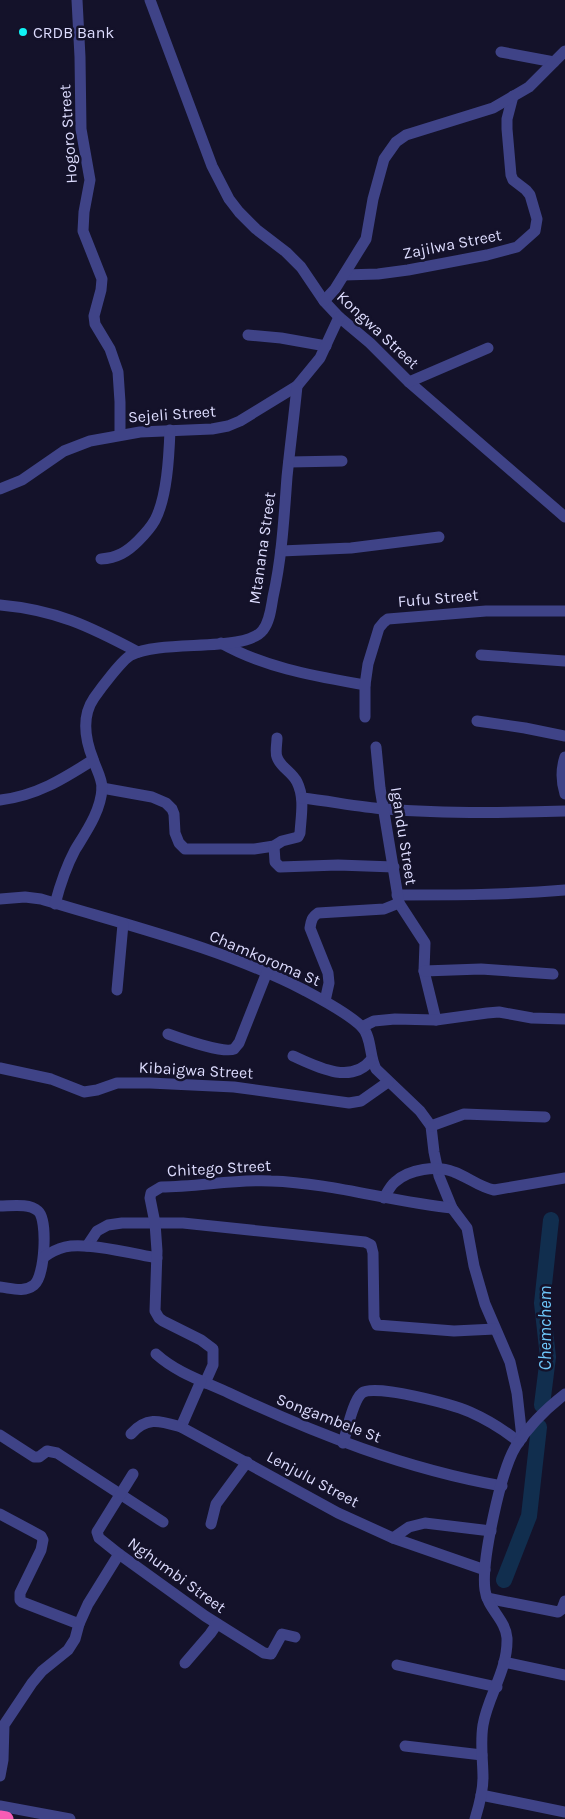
<svg xmlns="http://www.w3.org/2000/svg" width="565" height="1819" font-family="Karla,sans-serif">
	<style>
		.lines { fill: none; stroke-linecap: round; stroke-linejoin: round }
		.river { stroke: #112e4e; stroke-width: 16 }
		.minor { stroke: #3f4387; stroke-width: 11 }
		.highway { stroke: #f85cb5; stroke-width: 15 }
		.poi-dot { fill: #10f3f5; stroke: #14122a; stroke-width: 2 }
		.labels { text-anchor: middle; dominant-baseline: central; stroke-width: 5; stroke-linejoin: round; paint-order: stroke }
		.poi-label { font-size: 16px; fill: #dddcfe; stroke: #14122a; text-anchor: start }
		.street-label { font-size: 16px; fill: #dddcfe; stroke: #14122a }
		.water-label { font-size: 18px; font-style: italic; fill: #6ec6f9; stroke: #14122a }
	</style>
	<rect width="100%" height="100%" fill="#14122a"/>
	<g class="lines">
		<g class="river">
			<path d="M 542,1405 L 548,1357 L 542,1303 L 551,1220"/>
			<path d="M 504,1580 L 529,1516 L 539,1427"/>
		</g>
		<g class="minor">
			<path d="M 77,0 L 80,57 L 81,129 L 90,180 L 84,212 L 83,231 L 102,279 L 101,290 L 94,316 L 95,324 L 110,349 L 118,372 L 120,402 L 120,434"/>
			<path d="M 150,0 L 212,166 L 229,199 L 239,212 L 256,229 L 286,252 L 301,267 L 324,301 L 339,317 L 370,343 L 409,382 L 565,517"/>
			<path d="M 501,52 L 554,62"/>
			<path d="M 344,275 L 378,274 L 408,270 L 487,255 L 517,247 L 535,231 L 537,219 L 530,195 L 526,190 L 513,180 L 511,175 L 507,129 L 507,119 L 513,96"/>
			<path d="M 324,301 L 335,289 L 366,239 L 373,199 L 384,159 L 396,142 L 406,135 L 493,108 L 529,87 L 565,51"/>
			<path d="M 248,335 L 281,338 L 326,346"/>
			<path d="M 409,382 L 488,348"/>
			<path d="M 289,462 L 342,461"/>
			<path d="M 0,489 L 22,480 L 64,451 L 90,441 L 140,432 L 212,429 L 228,426 L 240,421 L 297,386 L 320,358 L 339,317"/>
			<path d="M 281,551 L 351,548 L 439,537"/>
			<path d="M 101,559 C 117,558 127,552 138,541 C 144,535 150,529 155,520 C 167,497 169,457 170,430"/>
			<path d="M 0,605 C 56,610 89,626 138,652"/>
			<path d="M 221,643 C 265,668 315,676 365,685"/>
			<path d="M 481,655 L 565,661"/>
			<path d="M 365,717 L 365,685 L 368,664 L 379,628 L 384,622 L 388,619 L 486,611 L 565,611"/>
			<path d="M 477,721 L 525,728 L 565,736"/>
			<path d="M 565,757 C 561,769 561,781 565,794"/>
			<path d="M 102,788 L 152,797 L 166,803 L 172,809 L 174,814 L 175,833 L 179,843 L 185,849 L 254,849 L 274,846 L 282,841 L 298,837 L 300,833 C 301,816 305,798 297,782 C 292,772 280,767 277,757 C 275,752 277,744 277,738"/>
			<path d="M 302,798 C 330,801 358,807 385,809 C 445,814 505,813 565,811"/>
			<path d="M 0,800 C 36,796 63,779 93,760"/>
			<path d="M 274,846 L 275,862 L 280,867 L 338,865 L 394,867"/>
			<path d="M 397,895 C 453,895 509,895 565,890"/>
			<path d="M 0,899 L 25,897 L 41,899 C 130,926 222,948 304,990 C 321,999 348,1013 362,1027 C 372,1037 369,1056 376,1069 L 420,1111 L 431,1126 L 434,1152 L 439,1176 L 452,1208 L 467,1228 L 474,1266 L 485,1304 L 510,1362 L 517,1393 L 522,1438"/>
			<path d="M 399,903 L 425,943 L 424,971 L 436,1020"/>
			<path d="M 55,904 C 60,885 66,867 75,850 C 86,832 101,811 102,788 C 102,778 96,769 93,759 C 85,739 81,717 94,698 C 101,688 122,660 131,655 C 162,639 246,653 263,630 C 270,621 271,608 273,597 C 282,557 284,517 287,477 C 290,447 294,417 297,386"/>
			<path d="M 424,971 L 481,969 L 553,974"/>
			<path d="M 117,990 L 123,924"/>
			<path d="M 325,1001 L 329,983 L 328,973 L 310,928 C 311,921 312,917 318,913 L 384,909 L 399,903 L 380,788 L 376,747"/>
			<path d="M 362,1027 L 374,1021 L 395,1019 L 436,1020 L 487,1013 L 499,1012 L 532,1018 L 565,1019"/>
			<path d="M 168,1034 C 179,1038 224,1054 234,1049 C 236,1047 237,1045 239,1043 L 267,972"/>
			<path d="M 293,1056 C 317,1067 351,1085 371,1060"/>
			<path d="M 0,1068 L 51,1079 L 84,1092 L 97,1090 L 117,1083 L 150,1083 L 234,1087 L 349,1103 L 361,1101 L 388,1082"/>
			<path d="M 431,1126 L 464,1114 L 545,1117"/>
			<path d="M 384,1198 C 387,1193 390,1186 395,1182 C 409,1169 437,1165 454,1172 C 468,1177 479,1187 494,1190 L 565,1178"/>
			<path d="M 0,1206 C 11,1206 29,1203 38,1211 C 48,1220 45,1276 34,1285 C 24,1293 11,1288 0,1287"/>
			<path d="M 87,1246 L 97,1231 L 108,1225 L 122,1223 L 183,1223 L 365,1242 L 371,1245 L 373,1253 L 374,1318 L 377,1325 L 454,1331 L 495,1329"/>
			<path d="M 44,1257 C 51,1252 57,1249 65,1247 C 87,1242 134,1254 157,1258"/>
			<path d="M 156,1354 C 177,1373 203,1381 229,1393 C 316,1434 406,1469 502,1486"/>
			<path d="M 205,1383 L 213,1365 L 213,1349 L 201,1340 L 163,1321 L 159,1318 L 155,1311 L 157,1251 L 155,1223 L 150,1198 L 151,1193 L 161,1187 C 198,1187 235,1179 271,1181 C 332,1183 392,1202 452,1208"/>
			<path d="M 181,1427 L 201,1381"/>
			<path d="M 131,1434 C 147,1416 160,1421 181,1427 L 338,1513 L 393,1538 L 485,1570"/>
			<path d="M 0,1435 L 34,1457 L 39,1457 L 47,1451 L 57,1453 L 163,1522"/>
			<path d="M 343,1443 C 347,1431 353,1400 362,1393 C 374,1383 454,1405 470,1412 C 488,1420 504,1430 519,1442"/>
			<path d="M 133,1474 L 97,1532 L 99,1538 L 119,1554 L 205,1616 L 264,1653 L 271,1654 L 282,1634 L 295,1637"/>
			<path d="M 0,1514 L 41,1536 L 43,1540 L 41,1550 L 20,1593 L 20,1600 L 22,1602 L 79,1624"/>
			<path d="M 211,1524 L 216,1504 L 247,1462"/>
			<path d="M 393,1538 L 409,1527 L 425,1523 L 491,1531"/>
			<path d="M 487,1598 L 558,1612 L 562,1609 L 565,1601"/>
			<path d="M 504,1662 L 565,1675"/>
			<path d="M 185,1663 L 210,1634 L 217,1624"/>
			<path d="M 397,1665 L 497,1687"/>
			<path d="M 405,1746 L 482,1755"/>
			<path d="M 0,1776 L 3,1760 L 4,1725 L 32,1683 L 42,1671 L 68,1650 L 75,1639 L 79,1624 L 88,1604 L 119,1554"/>
			<path d="M 481,1795 L 565,1812"/>
			<path d="M 0,1806 L 70,1819"/>
			<path d="M 475,1819 C 479,1806 483,1792 483,1778 C 483,1761 480,1743 483,1725 C 488,1695 508,1671 507,1638 C 506,1620 487,1608 485,1590 C 481,1562 501,1470 516,1446 C 528,1427 547,1408 565,1394"/>
		</g>
		<path class="highway" d="M 0,1818 L 6,1819"/>
	</g>
	<circle class="poi-dot" cx="23" cy="32" r="5"/>
	<g class="labels">
		<g class="poi-label">
			<text x="33" y="32">CRDB Bank</text>
		</g>
		<g class="street-label">
			<text transform="translate(68 134) rotate(-94)">Hogoro Street</text>
			<text transform="translate(452 244) rotate(-11)">Zajilwa Street</text>
			<text transform="translate(378 330) rotate(43)">Kongwa Street</text>
			<text transform="translate(172 414) rotate(-4)">Sejeli Street</text>
			<text transform="translate(262 548) rotate(-82)">Mtanana Street</text>
			<text transform="translate(438 598) rotate(-5)">Fufu Street</text>
			<text transform="translate(404 836) rotate(81)">Igandu Street</text>
			<text transform="translate(265 958) rotate(23)">Chamkoroma St</text>
			<text transform="translate(196 1070) rotate(3)">Kibaigwa Street</text>
			<text transform="translate(219 1168) rotate(-3)">Chitego Street</text>
			<text transform="translate(329 1418) rotate(21)">Songambele St</text>
			<text transform="translate(313 1479) rotate(28)">Lenjulu Street</text>
			<text transform="translate(177 1575) rotate(36)">Nghumbi Street</text>
		</g>
		<g class="water-label">
			<text transform="translate(545 1328) rotate(-90)">Chemchem</text>
		</g>
	</g>
</svg>
